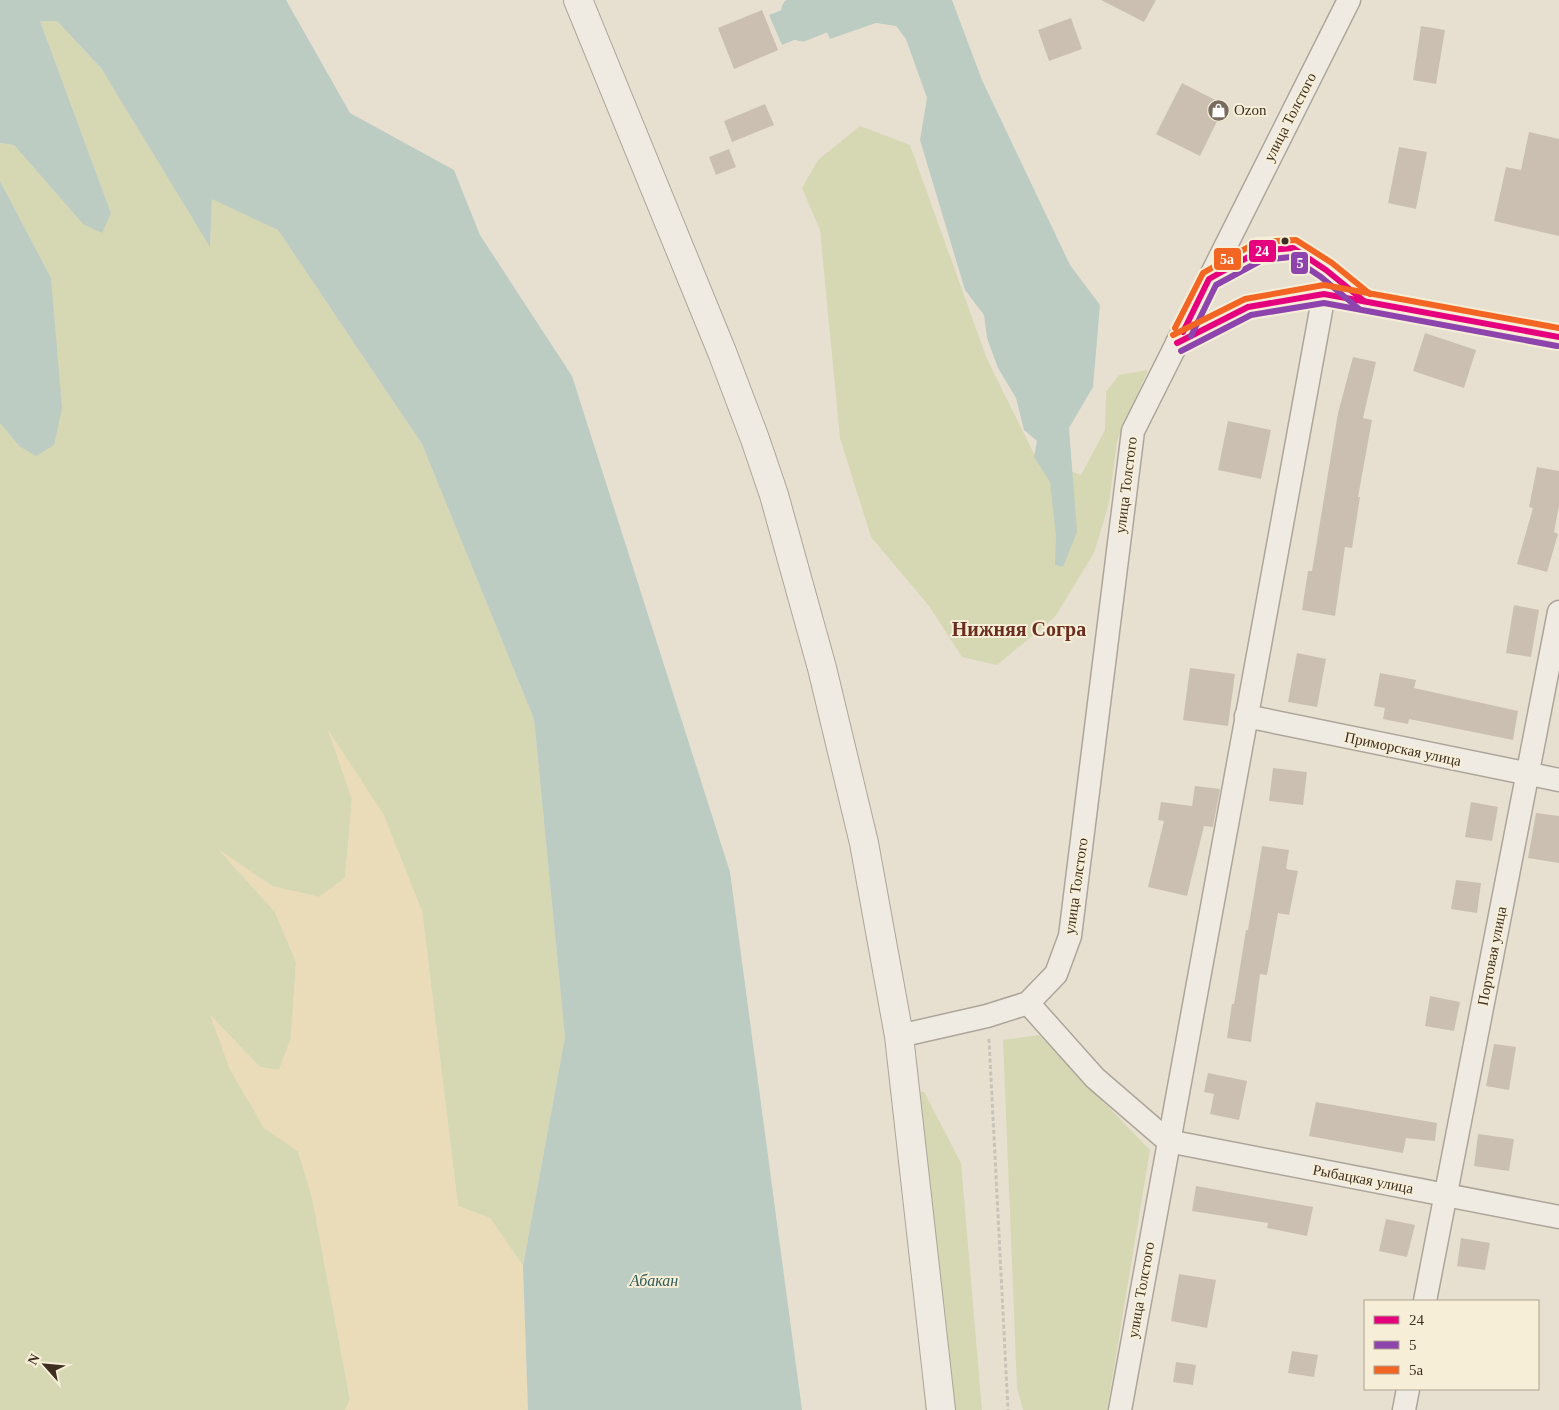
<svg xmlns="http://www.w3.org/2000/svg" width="1559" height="1410" font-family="'Times New Roman',serif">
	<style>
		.green { fill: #d6d7b3 }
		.sand { fill: #eadcb9 }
		.water { fill: #bcccc2 }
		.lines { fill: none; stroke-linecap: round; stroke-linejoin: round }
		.canal { stroke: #bcccc2; stroke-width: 25 }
		.building { fill: #cbbfb2 }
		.service-casing { stroke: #ada599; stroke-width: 14 }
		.minor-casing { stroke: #ada599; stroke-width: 25 }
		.tertiary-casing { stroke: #ada599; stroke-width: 30 }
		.path { stroke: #c8c2b9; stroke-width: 3; stroke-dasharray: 4 2.5; stroke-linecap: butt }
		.service { stroke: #efebe3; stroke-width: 11 }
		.minor { stroke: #efebe3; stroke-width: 22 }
		.tertiary { stroke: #efebe3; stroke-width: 28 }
		.bus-1-casing { stroke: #f7eed8; stroke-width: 10 }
		.bus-2-casing { stroke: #f7eed8; stroke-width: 10 }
		.bus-3-casing { stroke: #f7eed8; stroke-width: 10 }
		.bus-1 { stroke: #e5007d; stroke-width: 6 }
		.bus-2 { stroke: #8e44ad; stroke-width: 6 }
		.bus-3 { stroke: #f26522; stroke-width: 6 }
		.bus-dot { fill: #3d2e20; stroke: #f7eed8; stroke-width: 2 }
		.labels { text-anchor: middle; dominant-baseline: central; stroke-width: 4; stroke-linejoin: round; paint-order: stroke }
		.poi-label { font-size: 15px; fill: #3d2e20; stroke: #f7eed8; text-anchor: start }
		.street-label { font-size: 15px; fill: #3d2e20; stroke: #f7eed8 }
		.water-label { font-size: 16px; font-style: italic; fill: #2f5d5a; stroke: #f7eed8 }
		.district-label { font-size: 20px; font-weight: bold; fill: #6b2e1e; stroke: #f7eed8 }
		.line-badge { stroke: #f7eed8; stroke-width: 2 }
		.badge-label { font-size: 14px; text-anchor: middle; font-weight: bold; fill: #fff }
	</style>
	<rect width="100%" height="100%" fill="#e7e0d1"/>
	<g class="green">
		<path d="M 40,21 L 57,21 L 101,68 L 210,246 L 212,198 L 278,230 L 422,444 L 534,719 L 565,1037 L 523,1266 L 490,1218 L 458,1206 L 422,911 L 329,731 L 352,799 L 345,878 L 319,897 L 272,886 L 220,851 L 275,912 L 296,962 L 291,1038 L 279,1071 L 260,1067 L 211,1016 L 264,1128 L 298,1151 L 312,1197 L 350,1400 L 345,1410 L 0,1410 L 0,423 L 19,446 L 51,278 L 0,181 L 0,143 L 14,145 L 83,224 L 111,213 Z"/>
		<path d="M 860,126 L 910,145 L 987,359 L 1036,458 L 1081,475 L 1105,430 L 1106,392 L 1119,375 L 1148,370 L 1117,441 L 1109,503 L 1094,553 L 1055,617 L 997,665 L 962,657 L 929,606 L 871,537 L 840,438 L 820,230 L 802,188 L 818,160 Z"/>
		<path d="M 1039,1035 L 1150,1150 L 1107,1410 L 1023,1410 L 1017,1388 L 1003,1040 Z"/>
		<path d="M 904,1089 L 924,1092 L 961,1163 L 982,1410 L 925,1410 Z"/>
	</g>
	<path class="sand" d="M 327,728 L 384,815 L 422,911 L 458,1206 L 490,1218 L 523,1266 L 528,1410 L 345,1410 L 350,1399 L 312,1197 L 298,1151 L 264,1128 L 230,1070 L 210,1015 L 260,1067 L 279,1070 L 291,1038 L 296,962 L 275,912 L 218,849 L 272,886 L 319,897 L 345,878 L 352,799 Z"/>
	<g class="water">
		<path d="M 0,0 L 286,0 L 350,113 L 454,170 L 480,235 L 572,376 L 730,872 L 802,1410 L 528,1410 L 523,1266 L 565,1037 L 534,719 L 422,444 L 278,230 L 212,199 L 210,247 L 101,68 L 57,21 L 40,21 L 111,213 L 102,233 L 83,224 L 14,145 L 0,143 Z"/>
		<path d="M 813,0 L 952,0 L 982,80 L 1070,265 L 1100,305 L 1093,387 L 1069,428 L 1077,532 L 1063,567 L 1055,565 L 1056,536 L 1050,482 L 1034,457 L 1037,441 L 1024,430 L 1016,398 L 998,368 L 987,338 L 984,315 L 965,290 L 920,140 L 927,98 L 906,39 L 896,26 L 876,23 L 830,39 Z"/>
		<path d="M 792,6 L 804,36 L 782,45 L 769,15 Z"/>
		<path d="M 0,181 L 51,278 L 62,408 L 54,445 L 36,456 L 19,446 L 0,423 Z"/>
	</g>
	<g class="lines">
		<g class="canal">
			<path d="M 794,10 L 814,3"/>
			<path d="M 802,29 L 822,21"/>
		</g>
	</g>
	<g class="building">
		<path d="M 1101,0 L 1156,0 L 1144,22 Z"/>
		<path d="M 762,10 L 778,50 L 734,69 L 718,28 Z"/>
		<path d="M 1071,18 L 1082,49 L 1049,61 L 1038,30 Z"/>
		<path d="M 1421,26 L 1445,30 L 1436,84 L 1413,80 Z"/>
		<path d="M 1182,83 L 1225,105 L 1200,156 L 1156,134 Z"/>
		<path d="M 765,104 L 774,125 L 732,142 L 724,121 Z"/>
		<path d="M 1529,132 L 1559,139 L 1559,236 L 1494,221 L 1506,167 L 1521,170 Z"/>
		<path d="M 1399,147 L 1427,152 L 1416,209 L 1388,203 Z"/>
		<path d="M 729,149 L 736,167 L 716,175 L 709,157 Z"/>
		<path d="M 1425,333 L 1476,350 L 1464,388 L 1413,371 Z"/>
		<path d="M 1353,357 L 1376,362 L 1363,418 L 1372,420 L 1358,497 L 1360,497 L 1352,548 L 1345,547 L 1335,616 L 1302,610 L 1308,571 L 1312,571 L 1338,413 Z"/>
		<path d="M 1228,421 L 1271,430 L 1261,479 L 1218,470 Z"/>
		<path d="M 1537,467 L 1559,471 L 1559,506 L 1554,532 L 1558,534 L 1547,572 L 1517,564 L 1533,508 L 1529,507 Z"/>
		<path d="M 1514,605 L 1539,610 L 1531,657 L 1506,653 Z"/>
		<path d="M 1297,653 L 1326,659 L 1317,707 L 1288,702 Z"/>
		<path d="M 1190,668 L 1235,674 L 1228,726 L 1183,720 Z"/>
		<path d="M 1380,673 L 1416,680 L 1414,688 L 1518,711 L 1513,740 L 1409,719 L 1408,724 L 1383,719 L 1385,708 L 1374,706 Z"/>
		<path d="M 1273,768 L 1307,772 L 1303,805 L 1269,801 Z"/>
		<path d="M 1195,786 L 1220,789 L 1213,827 L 1204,826 L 1187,896 L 1148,887 L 1164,821 L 1158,820 L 1161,802 L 1192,806 Z"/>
		<path d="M 1471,802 L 1498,807 L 1492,841 L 1465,837 Z"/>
		<path d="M 1536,813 L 1559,816 L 1559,863 L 1528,858 Z"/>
		<path d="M 1262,846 L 1289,850 L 1286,869 L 1298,871 L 1289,915 L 1278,913 L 1267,975 L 1260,974 L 1251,1042 L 1227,1038 L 1232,1004 L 1234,1004 L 1246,930 L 1248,930 Z"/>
		<path d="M 1456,880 L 1481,883 L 1477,913 L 1451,909 Z"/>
		<path d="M 1430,996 L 1460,1002 L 1454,1031 L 1425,1026 Z"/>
		<path d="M 1494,1044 L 1516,1047 L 1509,1090 L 1486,1086 Z"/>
		<path d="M 1208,1073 L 1247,1081 L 1239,1120 L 1210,1114 L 1214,1094 L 1204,1092 Z"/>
		<path d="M 1316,1102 L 1437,1123 L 1435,1141 L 1406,1138 L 1403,1153 L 1309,1136 Z"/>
		<path d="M 1478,1134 L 1514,1139 L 1509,1171 L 1474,1166 Z"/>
		<path d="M 1196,1186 L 1313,1207 L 1307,1236 L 1267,1228 L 1268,1223 L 1192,1211 Z"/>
		<path d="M 1386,1219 L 1415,1225 L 1407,1257 L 1379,1251 Z"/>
		<path d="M 1461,1238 L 1490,1243 L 1485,1270 L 1457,1266 Z"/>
		<path d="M 1179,1274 L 1216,1280 L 1207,1328 L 1171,1321 Z"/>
		<path d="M 1292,1351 L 1318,1355 L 1314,1377 L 1288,1373 Z"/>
		<path d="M 1176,1362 L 1196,1365 L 1193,1385 L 1173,1382 Z"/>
	</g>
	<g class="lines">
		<defs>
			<path id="service" d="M 1215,276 L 1259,251 L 1293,248 L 1326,270 L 1357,295"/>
			<g id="minor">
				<path d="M 1177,343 L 1248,307 L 1324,294 L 1559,337"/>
				<path d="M 1246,716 L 1559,780"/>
				<path d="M 1028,1003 L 1095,1078 L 1168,1141 L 1559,1217"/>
				<path d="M 899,1036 L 987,1016 L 1028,1003 L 1056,974 L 1070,936 L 1133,431 L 1349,0"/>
				<path d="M 1425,1301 L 1559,612"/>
				<path d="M 1120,1410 L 1324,294"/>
				<path d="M 1404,1410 L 1408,1389"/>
			</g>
			<path id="tertiary" d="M 578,0 L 722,352 L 755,439 L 774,495 L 822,668 L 864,843 L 899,1036 L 941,1410"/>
		</defs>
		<use href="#service" class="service-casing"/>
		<use href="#minor" class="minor-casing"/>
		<use href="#tertiary" class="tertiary-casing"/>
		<path class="path" d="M 989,1039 L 1008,1410"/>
		<use href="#service" class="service"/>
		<use href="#minor" class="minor"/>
		<use href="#tertiary" class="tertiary"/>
		<defs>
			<g id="bus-1">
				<path d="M 1183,332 L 1209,279 L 1259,251 L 1293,248 L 1326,270 L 1364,301"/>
				<path d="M 1177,343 L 1248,307 L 1324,294 L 1559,337"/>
			</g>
			<g id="bus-2">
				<path d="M 1191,336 L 1216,285 L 1262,260 L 1291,257 L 1321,277 L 1358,308"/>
				<path d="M 1181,351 L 1251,315 L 1324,303 L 1557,346"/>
			</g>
			<g id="bus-3">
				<path d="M 1175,328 L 1203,273 L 1257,242 L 1296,240 L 1332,263 L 1370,294"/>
				<path d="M 1173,335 L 1245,299 L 1324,285 L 1559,328"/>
			</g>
		</defs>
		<use href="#bus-1" class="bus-1-casing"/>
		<use href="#bus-2" class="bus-2-casing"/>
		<use href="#bus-3" class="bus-3-casing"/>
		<use href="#bus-1" class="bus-1"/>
		<use href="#bus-2" class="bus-2"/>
		<use href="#bus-3" class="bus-3"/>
	</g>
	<defs>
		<symbol id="shop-disc" viewBox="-11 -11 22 22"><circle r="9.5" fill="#786c5e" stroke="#f7eed8"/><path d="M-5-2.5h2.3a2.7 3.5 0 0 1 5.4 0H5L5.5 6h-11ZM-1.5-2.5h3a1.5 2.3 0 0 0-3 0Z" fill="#fff"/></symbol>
	</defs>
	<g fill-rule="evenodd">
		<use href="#shop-disc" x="1206" y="98" width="25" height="25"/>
	</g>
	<circle class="bus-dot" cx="1285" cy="241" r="4.5"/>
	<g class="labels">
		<g class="poi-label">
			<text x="1234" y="110">Ozon</text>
		</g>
		<g class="street-label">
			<text transform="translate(1290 117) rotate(-63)">улица Толстого</text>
			<text transform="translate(1126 485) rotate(-83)">улица Толстого</text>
			<text transform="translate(1403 749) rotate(12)">Приморская улица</text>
			<text transform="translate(1076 886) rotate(-82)">улица Толстого</text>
			<text transform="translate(1492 956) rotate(-79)">Портовая улица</text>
			<text transform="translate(1363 1179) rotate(11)">Рыбацкая улица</text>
			<text transform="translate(1141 1290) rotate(-80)">улица Толстого</text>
		</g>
		<g class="water-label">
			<text x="654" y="1280">Абакан</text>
		</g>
		<g class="district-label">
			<text x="1019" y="629">Нижняя Согра</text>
		</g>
	</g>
	<g class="line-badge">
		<rect x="1248" y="239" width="29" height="24" rx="5" fill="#e5007d"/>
		<rect x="1213" y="247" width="29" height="24" rx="5" fill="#f26522"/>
		<rect x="1290" y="251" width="19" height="24" rx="5" fill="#8e44ad"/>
	</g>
	<g class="badge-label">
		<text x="1262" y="256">24</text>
		<text x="1227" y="264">5а</text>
		<text x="1300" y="268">5</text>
	</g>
	<rect x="1364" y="1300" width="175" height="90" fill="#f7eed8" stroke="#ada18e"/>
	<rect x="1374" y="1316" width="25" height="8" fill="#e5007d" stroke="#ada18e"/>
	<text x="1409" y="1325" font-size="15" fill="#3d2e20">24</text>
	<rect x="1374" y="1341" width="25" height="8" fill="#8e44ad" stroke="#ada18e"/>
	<text x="1409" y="1350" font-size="15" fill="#3d2e20">5</text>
	<rect x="1374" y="1366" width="25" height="8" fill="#f26522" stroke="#ada18e"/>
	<text x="1409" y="1375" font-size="15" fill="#3d2e20">5а</text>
	<g transform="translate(45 1365) rotate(297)" stroke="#f7eed8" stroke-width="4" paint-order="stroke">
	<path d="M0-4L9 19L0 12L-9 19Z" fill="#3d2e20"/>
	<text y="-8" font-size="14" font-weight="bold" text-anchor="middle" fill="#3d2e20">N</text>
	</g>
</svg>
